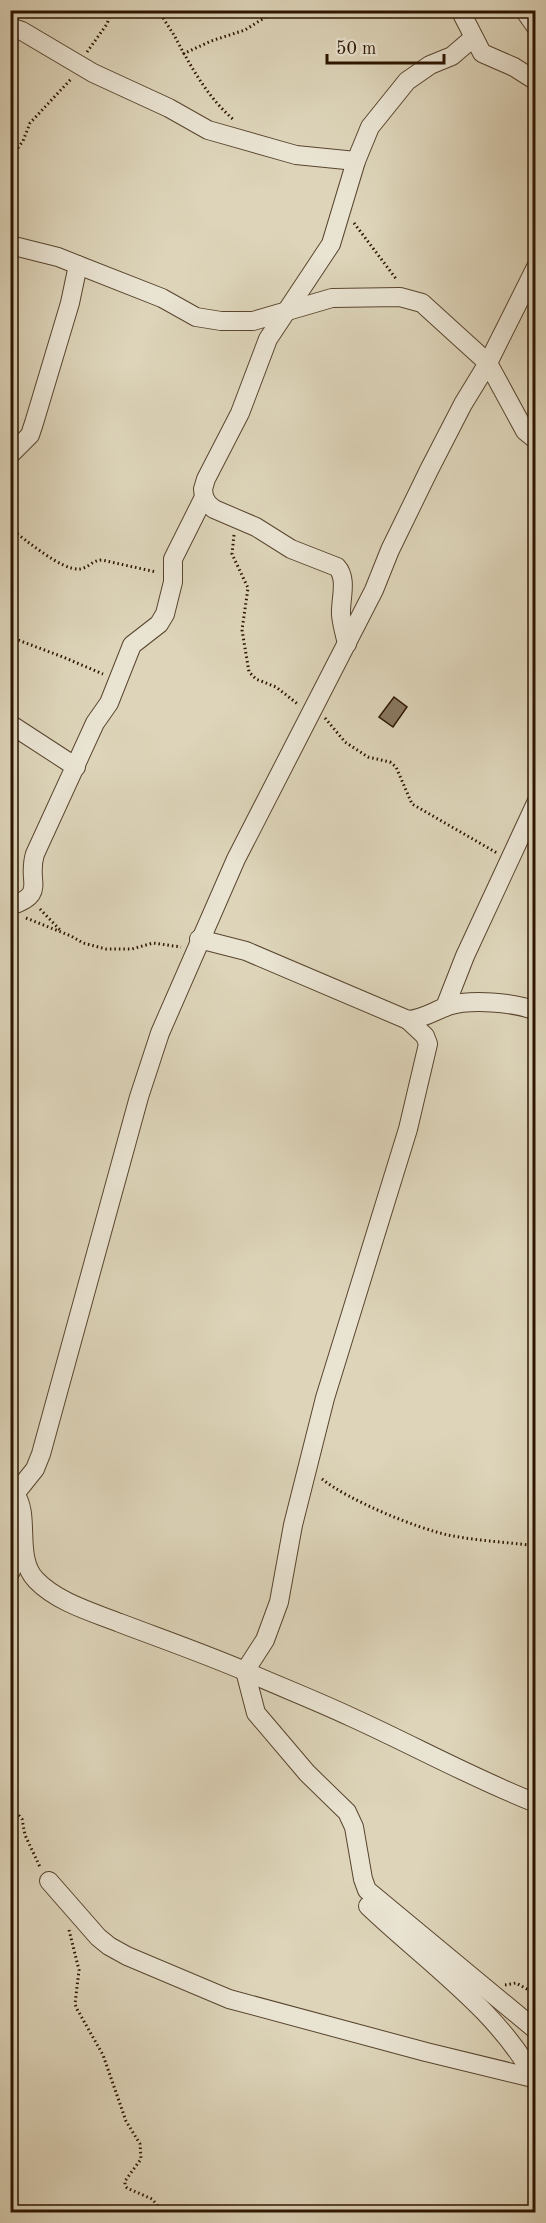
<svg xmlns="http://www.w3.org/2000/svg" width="546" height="2223" font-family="'Old Standard TT',serif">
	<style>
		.building { fill: #897860; stroke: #2d1500; stroke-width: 1.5 }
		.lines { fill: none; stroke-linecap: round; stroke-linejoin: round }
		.minor-casing { stroke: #59452e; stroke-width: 20 }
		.path { stroke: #2d1500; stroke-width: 3; stroke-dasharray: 1.5 3; stroke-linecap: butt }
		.minor { stroke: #e9e3d2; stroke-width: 18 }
	</style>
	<rect width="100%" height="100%" fill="#ddd4b9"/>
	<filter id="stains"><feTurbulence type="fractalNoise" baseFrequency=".00333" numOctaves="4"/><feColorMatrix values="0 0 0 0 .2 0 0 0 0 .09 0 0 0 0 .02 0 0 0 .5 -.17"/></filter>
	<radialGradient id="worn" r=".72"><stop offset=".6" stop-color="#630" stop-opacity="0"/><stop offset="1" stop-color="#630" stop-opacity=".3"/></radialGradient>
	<path class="building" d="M 394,697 L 407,707 L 393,727 L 379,717 Z"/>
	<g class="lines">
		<defs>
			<g id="minor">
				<path d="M 460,10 L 482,53 L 514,67 L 536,81"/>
				<path d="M 524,10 L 536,27"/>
				<path d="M 10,27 L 22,31 L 93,73 L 169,108 L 208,130 L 296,155 L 356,161"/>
				<path d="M 10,245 L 58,257 L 78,265 L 162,298 L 196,317 L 221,321 L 253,321 L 332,298 L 400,297 L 422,303 L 488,363 L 525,431 L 536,440"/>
				<path d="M 10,455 L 30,435 L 34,423 L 70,303 L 78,265"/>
				<path d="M 347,644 C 345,635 342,625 341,615 C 340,600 348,579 337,567 L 291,549 L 256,527 L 214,509 L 208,504 L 204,497 L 203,489 L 206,479 L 240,413 L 268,339 L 331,244 L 356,161 L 370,127 L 407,81 L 430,65 L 452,56 L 473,38"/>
				<path d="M 10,724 L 76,767"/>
				<path d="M 10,906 C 48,894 26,882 35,854 L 95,723 L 109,703 L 132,645 L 159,624 L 165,614 L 173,582 L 173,559 L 204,497"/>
				<path d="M 199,939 L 246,951 L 408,1020 C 423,1019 434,1011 448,1006 C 470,999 514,1002 536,1011"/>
				<path d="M 445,1007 L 465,956 L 536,803"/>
				<path d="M 408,1020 L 425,1036 L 428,1044 L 408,1129 L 325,1398 L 293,1525 L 279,1602 L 265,1640 L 245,1671 L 256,1713 L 307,1773 L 347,1812 L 354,1827 L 363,1879 L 367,1890 L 536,2030"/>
				<path d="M 10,1492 L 15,1494 C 31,1515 14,1557 36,1580 C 57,1602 92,1612 120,1623 C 162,1639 205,1654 247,1672 C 281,1687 317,1701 351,1717 C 413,1745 472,1778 536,1803"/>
				<path d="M 15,1494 L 35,1469 L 41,1454 L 139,1097 L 160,1033 L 236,859 L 374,590 L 390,550 L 429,470 L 463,404 L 488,363 L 536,267"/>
				<path d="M 10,1573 L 22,1547"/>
				<path d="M 49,1881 L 98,1937 L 109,1946 L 127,1956 L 229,1999 L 426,2052 L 533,2078"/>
				<path d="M 368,1906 C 423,1959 502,2013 536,2082"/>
			</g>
		</defs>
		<use href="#minor" class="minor-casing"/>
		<g class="path">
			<path d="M 159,10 C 163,19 169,27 174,35 C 190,65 207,97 234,120"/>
			<path d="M 87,52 L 107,24 L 112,10"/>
			<path d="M 183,54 L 211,41 L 245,30 L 272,13 L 297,14 L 308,10"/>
			<path d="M 10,159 L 23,141 L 30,123 L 72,78"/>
			<path d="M 354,223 L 397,280"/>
			<path d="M 10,529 C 26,539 61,571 80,569 C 88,568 93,560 102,560 L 156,572"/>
			<path d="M 234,535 L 232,554 L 248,588 L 242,630 L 249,672 L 256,679 L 276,687 L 299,705"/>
			<path d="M 10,637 L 63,657 L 103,674"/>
			<path d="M 325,718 L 345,742 L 368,757 L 390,762 L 396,767 L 412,804 L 497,853"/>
			<path d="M 40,909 L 60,930"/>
			<path d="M 26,918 L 71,936 L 83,943 L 106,949 L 132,949 L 153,943 L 181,947"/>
			<path d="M 322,1479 C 348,1500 416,1528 448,1535 C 477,1541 507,1542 536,1546"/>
			<path d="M 10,1805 L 22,1819 L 25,1835 L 40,1867"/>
			<path d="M 69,1930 L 79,1970 L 75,2004 L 77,2009 L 103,2055 L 126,2121 L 140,2144 L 141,2159 L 125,2181 L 125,2185 L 127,2188 L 152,2199 L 163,2212"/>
			<path d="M 505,1985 L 516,1983 L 536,1994"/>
		</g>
		<use href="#minor" class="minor"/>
	</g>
	<rect width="546" height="2223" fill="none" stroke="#ddd4b9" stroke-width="36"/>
	<rect x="12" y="12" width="522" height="2199" fill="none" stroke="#2d1500" stroke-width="3"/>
	<rect x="18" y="18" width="510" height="2187" fill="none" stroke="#2d1500" stroke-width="1.5"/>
	<path d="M327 54v9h117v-9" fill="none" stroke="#2d1500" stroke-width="3"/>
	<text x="336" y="54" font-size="18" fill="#2d1500" stroke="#e9e3d2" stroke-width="4.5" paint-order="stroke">50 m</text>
	<rect width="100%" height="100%" filter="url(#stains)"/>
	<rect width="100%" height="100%" fill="url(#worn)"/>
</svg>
